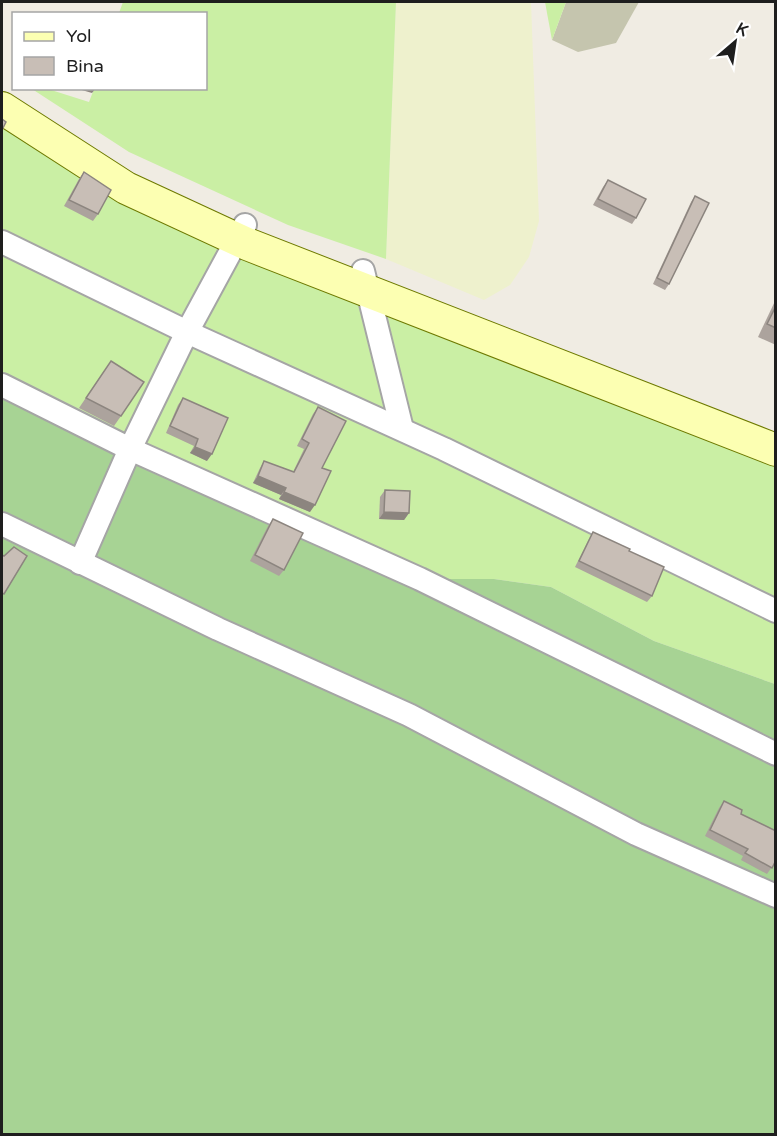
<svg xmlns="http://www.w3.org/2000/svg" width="777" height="1136" font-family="'Varela Round',sans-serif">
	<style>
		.construction { fill: #c5c5ae }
		.farmland { fill: #eef1cd }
		.grass { fill: #caefa4 }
		.forest { fill: #a7d394 }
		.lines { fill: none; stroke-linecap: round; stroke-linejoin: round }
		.street-casing { stroke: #a5a5a5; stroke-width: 26 }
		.secondary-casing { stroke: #6e7a00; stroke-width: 34 }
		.street { stroke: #fff; stroke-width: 22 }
		.secondary { stroke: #fcffb2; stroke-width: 32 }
		.wall { fill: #aca39d }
		.shaded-wall { fill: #8c857f }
		.building { fill: #c8beb6; stroke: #8c857f; stroke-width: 1.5 }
	</style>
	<rect width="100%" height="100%" fill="#f0ece3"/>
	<path class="construction" d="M 566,2 L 639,2 L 616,43 L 578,52 L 552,40 Z"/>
	<path class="farmland" d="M 396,2 L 531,2 L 539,221 L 529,257 L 510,285 L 484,300 L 386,259 Z"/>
	<g class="grass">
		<path d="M 123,2 L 396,2 L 386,259 L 288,225 L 129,152 L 32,89 L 48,89 L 89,102 L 94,89 L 206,88 L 206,14 L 119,13 Z"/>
		<path d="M 545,2 L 566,2 L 552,40 Z"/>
		<path d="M 2,117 L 107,186 L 775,461 L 775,684 L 654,641 L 551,587 L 494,579 L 420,579 L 2,385 Z"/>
	</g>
	<path class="forest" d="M 2,385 L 420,579 L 494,579 L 551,587 L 654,641 L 775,684 L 775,1134 L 2,1134 Z"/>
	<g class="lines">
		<defs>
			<g id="street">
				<path d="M 2,242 L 187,332 L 444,449 L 776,611"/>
				<path d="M 363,271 L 402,429"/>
				<path d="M 2,385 L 130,449 L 420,579 L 776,754"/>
				<path d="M 2,524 L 218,629 L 409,715 L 636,834 L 776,896"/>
				<path d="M 80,563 L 130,449 L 187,332 L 245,225"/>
			</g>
			<path id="secondary" d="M 2,108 L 126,188 L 247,244 L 776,450"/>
		</defs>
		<use href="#street" class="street-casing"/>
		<use href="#secondary" class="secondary-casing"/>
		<use href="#street" class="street"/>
		<use href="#secondary" class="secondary"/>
	</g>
	<g class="wall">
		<path d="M 84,172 L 98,214 L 93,221 L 64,206 L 79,179 Z"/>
		<path d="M 608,180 L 636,218 L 632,224 L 593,205 L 603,187 Z"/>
		<path d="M 695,196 L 669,284 L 665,290 L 653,284 L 691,202 Z"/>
		<path d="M 776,299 L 776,345 L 758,337 Z"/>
		<path d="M 104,371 L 121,416 L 114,426 L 79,408 Z"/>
		<path d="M 183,398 L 207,461 L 190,453 L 194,446 L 166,433 L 178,405 Z"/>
		<path d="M 318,407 L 322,468 L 310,512 L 279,499 L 281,495 L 253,483 L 260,468 L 264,461 L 293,472 L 304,449 L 297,446 L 313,414 Z"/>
		<path d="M 385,490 L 409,513 L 404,520 L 379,519 L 380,497 Z"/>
		<path d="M 273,519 L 284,570 L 279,576 L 250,561 L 268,526 Z"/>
		<path d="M 593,532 L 629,551 L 652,596 L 647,602 L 575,567 L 589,539 Z"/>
		<path d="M 724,801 L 741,814 L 776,831 L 776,865 L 774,864 L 767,874 L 741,860 L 743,856 L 705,836 L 719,808 Z"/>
	</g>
	<g class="shaded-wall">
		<path d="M 75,88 L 96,88 L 92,93 Z"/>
		<path d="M 195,447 L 212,454 L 207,461 L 190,453 Z"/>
		<path d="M 258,476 L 286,488 L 281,495 L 253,483 Z"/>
		<path d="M 284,492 L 315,505 L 310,512 L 279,499 Z"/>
		<path d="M 384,512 L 409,513 L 404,520 L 379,519 Z"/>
	</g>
	<g class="building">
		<path d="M 2,119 L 6,122 L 2,130 Z"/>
		<path d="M 84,172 L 111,190 L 98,214 L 69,200 Z"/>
		<path d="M 608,180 L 646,199 L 636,218 L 598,199 Z"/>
		<path d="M 695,196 L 709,203 L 669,284 L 657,278 Z"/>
		<path d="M 776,306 L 776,328 L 767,324 Z"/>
		<path d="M 111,361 L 144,382 L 121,416 L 86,398 Z"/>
		<path d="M 183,398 L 228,418 L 212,454 L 195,447 L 198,439 L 170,426 Z"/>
		<path d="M 318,407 L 346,421 L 322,468 L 331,471 L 315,505 L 284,492 L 286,488 L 258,476 L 264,461 L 294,472 L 309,443 L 302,439 Z"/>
		<path d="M 385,490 L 410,491 L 409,513 L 384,512 Z"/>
		<path d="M 273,519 L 303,533 L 284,570 L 255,555 Z"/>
		<path d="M 593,532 L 630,549 L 629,551 L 664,567 L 652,596 L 579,561 Z"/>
		<path d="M 14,547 L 27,556 L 4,594 L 2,593 L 2,555 L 4,556 Z"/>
		<path d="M 724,801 L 742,810 L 741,814 L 776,831 L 776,860 L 772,868 L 745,853 L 748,849 L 710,830 Z"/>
	</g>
	<rect width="777" height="1136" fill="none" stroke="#1e1e1e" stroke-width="6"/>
	<rect x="12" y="12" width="195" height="78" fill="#ffffff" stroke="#a5a5a5" stroke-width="1.5"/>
	<rect x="24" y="32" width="30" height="9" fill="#fcffb2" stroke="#a5a5a5" stroke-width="1.5"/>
	<text x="66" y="42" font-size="18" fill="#1e1e1e">Yol</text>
	<rect x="24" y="57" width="30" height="18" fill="#c8beb6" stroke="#a5a5a5" stroke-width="1.5"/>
	<text x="66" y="72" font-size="18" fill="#1e1e1e">Bina</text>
	<g transform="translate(735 42) rotate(29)" stroke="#ffffff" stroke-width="4.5" paint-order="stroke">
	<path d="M0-4.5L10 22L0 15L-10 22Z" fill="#1e1e1e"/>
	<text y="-9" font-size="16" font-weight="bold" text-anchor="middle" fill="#1e1e1e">K</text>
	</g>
</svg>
